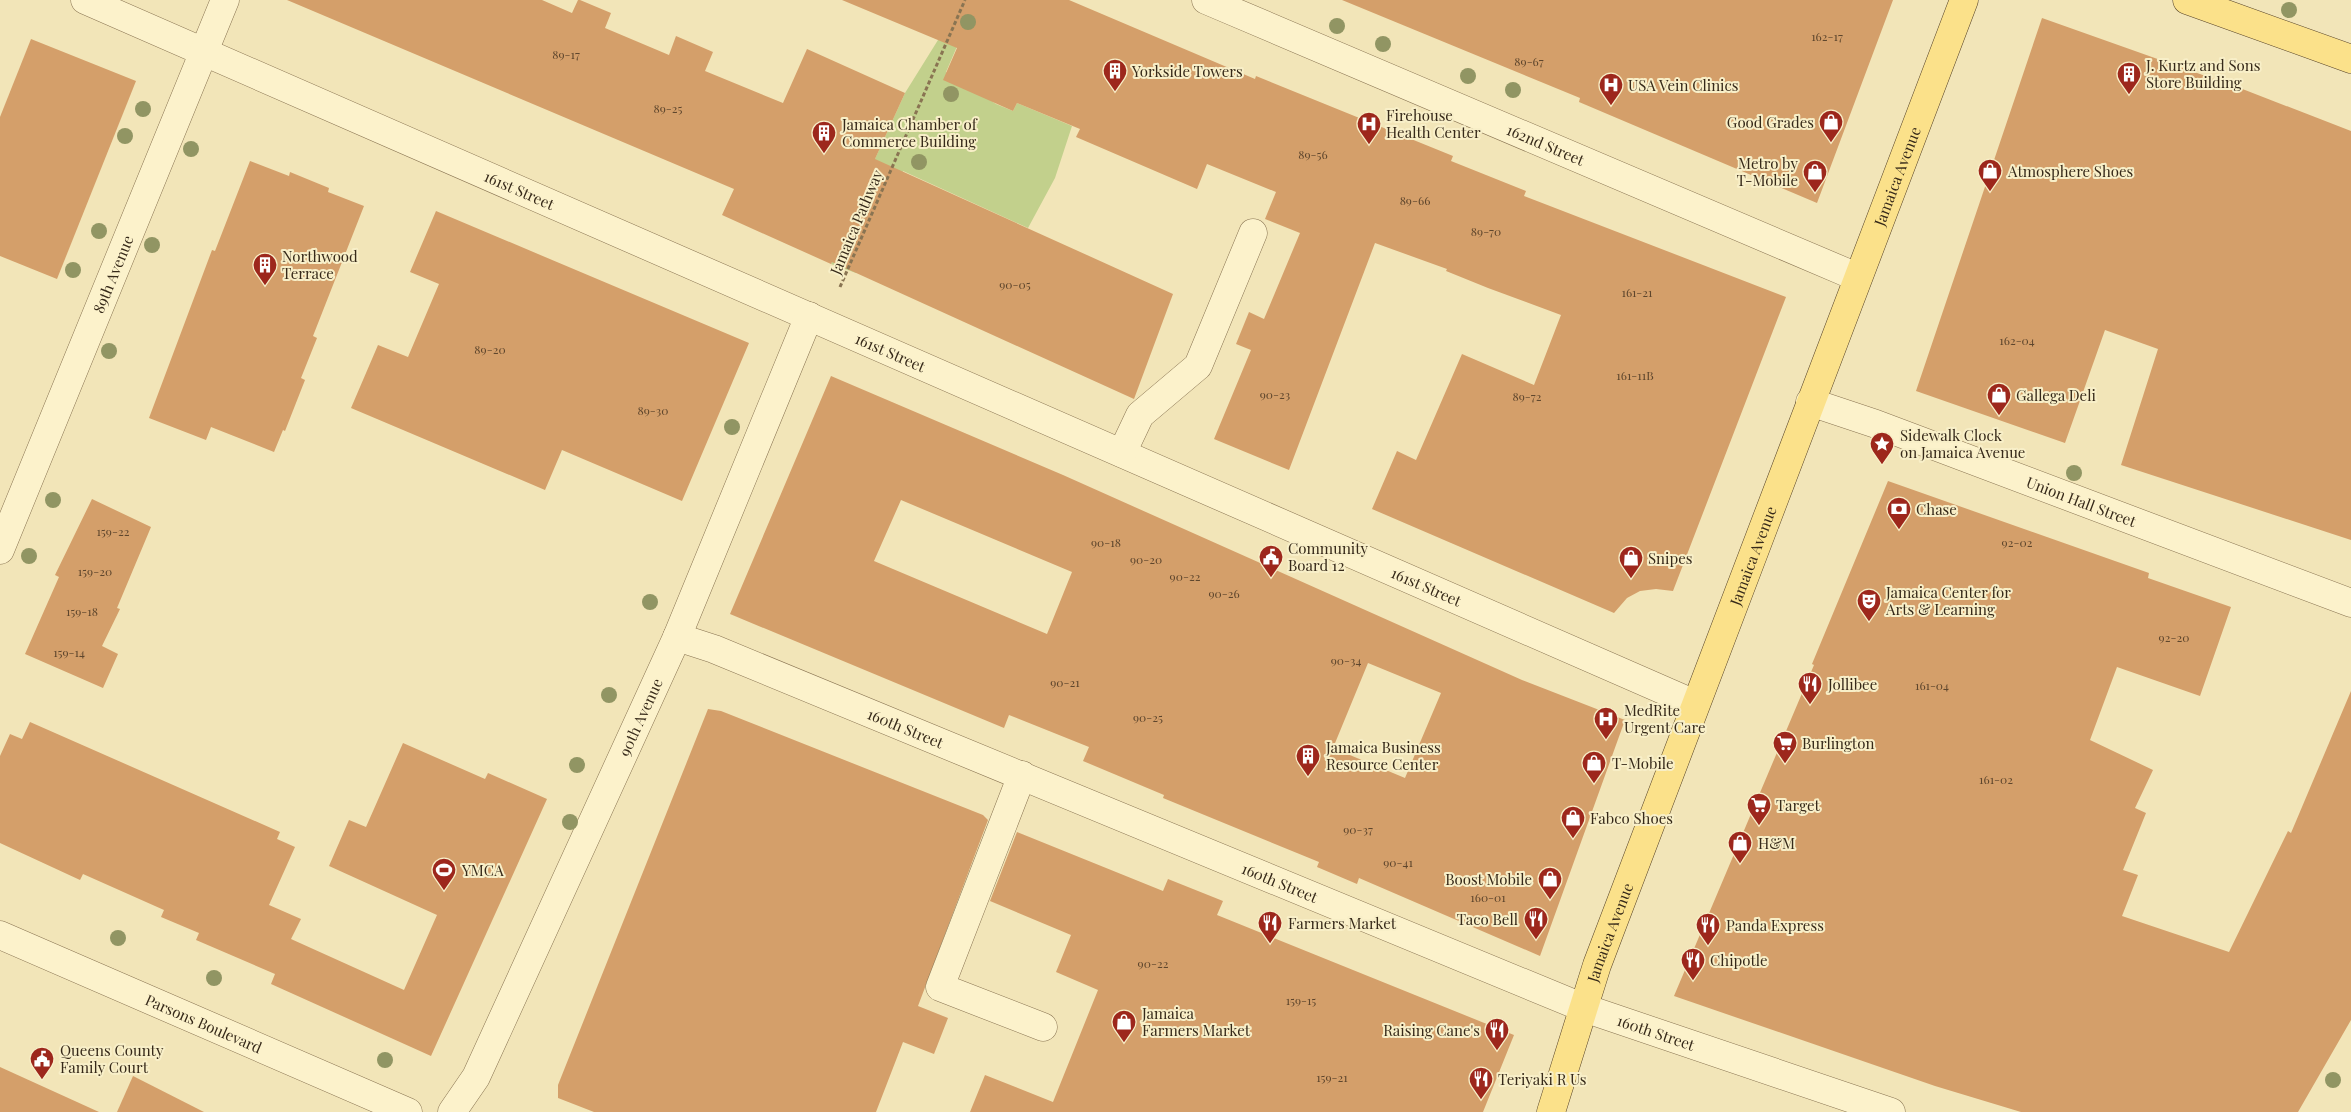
<svg xmlns="http://www.w3.org/2000/svg" width="2351" height="1112" font-family="'Playfair Display',serif">
	<style>
		.green { fill: #c2d08c }
		.building { fill: #d49f6a; fill-rule: evenodd }
		.lines { fill: none; stroke-linecap: round; stroke-linejoin: round }
		.minor-casing { stroke: #897452; stroke-width: 29 }
		.major-casing { stroke: #554127; stroke-width: 29 }
		.path { stroke: #897452; stroke-width: 3; stroke-dasharray: 4 2.5; stroke-linecap: butt }
		.minor { stroke: #fcf2cb; stroke-width: 28 }
		.major { stroke: #fbe18a; stroke-width: 28 }
		.tree { fill: #919563 }
		.labels { text-anchor: middle; dominant-baseline: central; stroke-width: 4; stroke-linejoin: round; paint-order: stroke }
		.number-label { font-size: 12px; fill: #5e462d }
		.poi-label { font-size: 15px; fill: #362919; stroke: #f8efc8; text-anchor: start }
		.street-label { font-size: 15px; fill: #362919; stroke: #f8efc8 }
	</style>
	<rect width="100%" height="100%" fill="#f2e5b8"/>
	<path class="green" d="M 954,0 L 977,0 L 946,72 L 996,104 L 1013,111 L 1017,103 L 1072,126 L 1055,178 L 1028,228 L 903,171 L 856,273 L 831,264 L 867,185 L 864,183 L 905,93 L 938,40 Z"/>
	<g class="building">
		<path d="M 287,0 L 542,0 L 572,13 L 578,0 L 580,0 L 611,13 L 605,28 L 669,55 L 676,36 L 713,52 L 705,71 L 783,103 L 807,49 L 905,93 L 875,159 L 1173,294 L 1134,399 L 832,262 L 831,264 L 722,215 L 734,189 Z"/>
		<path d="M 842,0 L 1069,0 L 1255,79 L 1256,76 L 1453,156 L 1451,161 L 1526,191 L 1524,196 L 1786,297 L 1673,591 L 1656,589 L 1640,591 L 1627,598 L 1614,613 L 1372,509 L 1397,451 L 1416,460 L 1462,354 L 1534,385 L 1561,315 L 1488,288 L 1446,271 L 1447,269 L 1375,243 L 1289,470 L 1214,439 L 1251,350 L 1236,344 L 1249,312 L 1264,319 L 1300,233 L 1265,219 L 1276,192 L 1207,164 L 1197,189 L 1076,137 L 1080,129 L 1017,103 L 1013,111 L 943,80 L 957,48 Z"/>
		<path d="M 1342,0 L 1893,0 L 1817,203 L 1579,102 L 1580,98 Z"/>
		<path d="M 2042,18 L 2245,90 L 2351,131 L 2351,540 L 2121,465 L 2158,349 L 2105,330 L 2065,443 L 1916,391 Z"/>
		<path d="M 31,39 L 136,81 L 57,279 L 0,256 L 0,117 Z"/>
		<path d="M 250,161 L 289,176 L 290,172 L 329,188 L 328,192 L 364,206 L 313,336 L 317,338 L 301,378 L 305,380 L 285,431 L 283,430 L 274,452 L 211,427 L 206,440 L 149,418 L 212,250 L 215,251 Z"/>
		<path d="M 436,211 L 749,343 L 682,501 L 562,450 L 545,490 L 351,408 L 378,345 L 408,357 L 439,284 L 410,272 Z"/>
		<path d="M 831,376 L 1063,475 L 1522,680 L 1625,720 L 1540,956 L 1359,878 L 1357,884 L 1317,867 L 1319,862 L 1163,798 L 1164,795 L 1083,761 L 1089,747 L 1009,715 L 1004,728 L 730,614 ZM 901,500 L 1072,572 L 1047,634 L 874,561 ZM 1368,663 L 1441,693 L 1405,778 L 1333,748 Z"/>
		<path d="M 1888,481 L 2149,573 L 2148,578 L 2231,607 L 2200,696 L 2117,667 L 2090,740 L 2153,770 L 2135,808 L 2146,813 L 2123,870 L 2138,875 L 2122,916 L 2229,952 L 2288,831 L 2291,833 L 2351,691 L 2351,1020 L 2298,1112 L 2021,1112 L 1935,1086 L 1674,996 L 1814,665 L 1812,664 Z"/>
		<path d="M 92,499 L 151,527 L 117,608 L 120,609 L 102,646 L 118,654 L 103,688 L 25,654 L 59,577 L 55,575 Z"/>
		<path d="M 708,709 L 721,711 L 983,815 L 988,820 L 918,1006 L 948,1018 L 934,1054 L 903,1042 L 876,1112 L 594,1112 L 558,1098 L 558,1085 Z"/>
		<path d="M 30,722 L 280,832 L 277,839 L 295,847 L 269,905 L 301,919 L 291,939 L 404,990 L 437,915 L 329,866 L 349,820 L 366,827 L 403,743 L 485,779 L 488,773 L 547,799 L 431,1056 L 271,984 L 275,974 L 196,940 L 199,933 L 161,917 L 164,910 L 83,874 L 80,880 L 0,843 L 0,756 L 10,734 L 22,739 Z"/>
		<path d="M 1017,832 L 1163,891 L 1168,879 L 1223,901 L 1217,915 L 1514,1035 L 1483,1112 L 970,1112 L 985,1075 L 1053,1102 L 1098,990 L 1056,972 L 1071,935 L 990,901 Z"/>
		<path d="M 0,1067 L 99,1112 L 0,1112 Z"/>
		<path d="M 133,1076 L 204,1112 L 117,1112 Z"/>
	</g>
	<g class="lines">
		<defs>
			<g id="minor">
				<path id="s1" d="M 85,0 L 1695,704"/>
				<path id="s2" d="M 1206,0 L 1857,277"/>
				<path id="s3" d="M 1810,402 L 1876,424 L 2351,603"/>
				<path d="M 1122,453 L 1140,415 L 1198,366 L 1253,233"/>
				<path id="s4" d="M 0,550 L 225,0"/>
				<path id="s5" d="M 677,637 L 714,649 L 1584,1008 L 1891,1112"/>
				<path d="M 1022,775 L 940,987 L 1043,1027"/>
				<path id="s6" d="M 0,935 L 408,1112"/>
				<path id="s7" d="M 452,1112 L 476,1077 L 677,637 L 809,316"/>
			</g>
			<g id="major">
				<path d="M 2187,0 L 2351,59"/>
				<path id="s8" d="M 1551,1112 L 1597,965 L 1964,0"/>
			</g>
		</defs>
		<use href="#minor" class="minor-casing"/>
		<use href="#major" class="major-casing"/>
		<path class="path" d="M 840,287 L 965,0"/>
		<use href="#minor" class="minor"/>
		<use href="#major" class="major"/>
	</g>
	<g class="tree">
		<circle cx="2289" cy="10" r="8"/>
		<circle cx="968" cy="22" r="8"/>
		<circle cx="1337" cy="26" r="8"/>
		<circle cx="1383" cy="44" r="8"/>
		<circle cx="1468" cy="76" r="8"/>
		<circle cx="1513" cy="90" r="8"/>
		<circle cx="951" cy="94" r="8"/>
		<circle cx="143" cy="109" r="8"/>
		<circle cx="125" cy="136" r="8"/>
		<circle cx="191" cy="149" r="8"/>
		<circle cx="919" cy="162" r="8"/>
		<circle cx="99" cy="231" r="8"/>
		<circle cx="152" cy="245" r="8"/>
		<circle cx="73" cy="270" r="8"/>
		<circle cx="109" cy="351" r="8"/>
		<circle cx="732" cy="427" r="8"/>
		<circle cx="2074" cy="473" r="8"/>
		<circle cx="53" cy="500" r="8"/>
		<circle cx="29" cy="556" r="8"/>
		<circle cx="650" cy="602" r="8"/>
		<circle cx="609" cy="695" r="8"/>
		<circle cx="577" cy="765" r="8"/>
		<circle cx="570" cy="822" r="8"/>
		<circle cx="118" cy="938" r="8"/>
		<circle cx="214" cy="978" r="8"/>
		<circle cx="385" cy="1060" r="8"/>
		<circle cx="2333" cy="1080" r="8"/>
	</g>
	<defs>
		<symbol id="building-pin" viewBox="-11 -11 22 30"><path d="M0 17L-7.5 6A9.5 9.5 0 1 1 7.5 6Z" fill="#9d271c" stroke="#f8efc8"/><path d="M-4-6H4V6H1V3H-1V6H-4ZM-2.5-4.3h1.7v1.8h-1.7ZM.8-4.3h1.7v1.8H.8ZM-2.5-1h1.7V.8h-1.7ZM.8-1h1.7V.8H.8Z" fill="#fff"/></symbol>
		<symbol id="hospital-pin" viewBox="-11 -11 22 30"><path d="M0 17L-7.5 6A9.5 9.5 0 1 1 7.5 6Z" fill="#9d271c" stroke="#f8efc8"/><path d="M-5-5h3v3.5h4V-5h3V5h-3V1.5h-4V5h-3Z" fill="#fff"/></symbol>
		<symbol id="shop-pin" viewBox="-11 -11 22 30"><path d="M0 17L-7.5 6A9.5 9.5 0 1 1 7.5 6Z" fill="#9d271c" stroke="#f8efc8"/><path d="M-5-2.5h2.3a2.7 3.5 0 0 1 5.4 0H5L5.5 6h-11ZM-1.5-2.5h3a1.5 2.3 0 0 0-3 0Z" fill="#fff"/></symbol>
		<symbol id="sight-pin" viewBox="-11 -11 22 30"><path d="M0 17L-7.5 6A9.5 9.5 0 1 1 7.5 6Z" fill="#9d271c" stroke="#f8efc8"/><path d="M0-6L1.8-2.2L6-1.7L2.9 1.2L3.7 5.4L0 3.3L-3.7 5.4L-2.9 1.2L-6-1.7L-1.8-2.2Z" fill="#fff"/></symbol>
		<symbol id="bank-pin" viewBox="-11 -11 22 30"><path d="M0 17L-7.5 6A9.5 9.5 0 1 1 7.5 6Z" fill="#9d271c" stroke="#f8efc8"/><path d="M-6-4H6V4H-6ZM0-2.3a2.3 2.3 0 1 0 0 4.6a2.3 2.3 0 1 0 0-4.6Z" fill="#fff"/></symbol>
		<symbol id="civic-pin" viewBox="-11 -11 22 30"><path d="M0 17L-7.5 6A9.5 9.5 0 1 1 7.5 6Z" fill="#9d271c" stroke="#f8efc8"/><path d="M-.6-6.5H3V-4.5H.6V-3L4-1V1h2V6H-6V1h2V-1L-.6-3ZM-1.2 2.5V6h2.4V2.5Z" fill="#fff"/></symbol>
		<symbol id="theatre-pin" viewBox="-11 -11 22 30"><path d="M0 17L-7.5 6A9.5 9.5 0 1 1 7.5 6Z" fill="#9d271c" stroke="#f8efc8"/><path d="M-5-5.5Q0-4 5-5.5V0Q5 5 0 6Q-5 5-5 0ZM-3.3-2.5H-1v1.5H-3.3ZM1-2.5H3.3v1.5H1ZM-2.8 1Q0 5.5 2.8 1Z" fill="#fff"/></symbol>
		<symbol id="restaurant-pin" viewBox="-11 -11 22 30"><path d="M0 17L-7.5 6A9.5 9.5 0 1 1 7.5 6Z" fill="#9d271c" stroke="#f8efc8"/><path d="M-5-6h1v4h1v-4h1v4h1v-4h1v5L-1.5 .5V6h-2V.5L-5-1ZM5-6V6H3V1.5H1.5Q1.5-4 5-6Z" fill="#fff"/></symbol>
		<symbol id="supermarket-pin" viewBox="-11 -11 22 30"><path d="M0 17L-7.5 6A9.5 9.5 0 1 1 7.5 6Z" fill="#9d271c" stroke="#f8efc8"/><path d="M-6-5.5h2.5l.6 2H6L4.5 2H-2.5L-4.4-4H-6ZM-1.5 3.2a1.3 1.3 0 1 0 .1 0ZM3 3.2a1.3 1.3 0 1 0 .1 0Z" fill="#fff"/></symbol>
		<symbol id="stadium-pin" viewBox="-11 -11 22 30"><path d="M0 17L-7.5 6A9.5 9.5 0 1 1 7.5 6Z" fill="#9d271c" stroke="#f8efc8"/><path d="M0-5a6.5 5 0 1 0 0 10a6.5 5 0 1 0 0-10ZM-3.5-1.8h7v3.6h-7Z" fill="#fff"/></symbol>
	</defs>
	<g fill-rule="evenodd">
		<use href="#building-pin" x="1101" y="57" width="28" height="38"/>
		<use href="#building-pin" x="2115" y="60" width="28" height="38"/>
		<use href="#hospital-pin" x="1597" y="71" width="28" height="38"/>
		<use href="#shop-pin" x="1817" y="108" width="28" height="38"/>
		<use href="#hospital-pin" x="1355" y="110" width="28" height="38"/>
		<use href="#building-pin" x="810" y="119" width="28" height="38"/>
		<use href="#shop-pin" x="1976" y="157" width="28" height="38"/>
		<use href="#shop-pin" x="1801" y="158" width="28" height="38"/>
		<use href="#building-pin" x="251" y="251" width="28" height="38"/>
		<use href="#shop-pin" x="1985" y="381" width="28" height="38"/>
		<use href="#sight-pin" x="1868" y="430" width="28" height="38"/>
		<use href="#bank-pin" x="1885" y="495" width="28" height="38"/>
		<use href="#civic-pin" x="1257" y="543" width="28" height="38"/>
		<use href="#shop-pin" x="1617" y="544" width="28" height="38"/>
		<use href="#theatre-pin" x="1855" y="587" width="28" height="38"/>
		<use href="#restaurant-pin" x="1796" y="670" width="28" height="38"/>
		<use href="#hospital-pin" x="1592" y="705" width="28" height="38"/>
		<use href="#supermarket-pin" x="1771" y="729" width="28" height="38"/>
		<use href="#building-pin" x="1294" y="742" width="28" height="38"/>
		<use href="#shop-pin" x="1580" y="749" width="28" height="38"/>
		<use href="#supermarket-pin" x="1745" y="791" width="28" height="38"/>
		<use href="#shop-pin" x="1559" y="804" width="28" height="38"/>
		<use href="#shop-pin" x="1726" y="829" width="28" height="38"/>
		<use href="#stadium-pin" x="430" y="856" width="28" height="38"/>
		<use href="#shop-pin" x="1536" y="865" width="28" height="38"/>
		<use href="#restaurant-pin" x="1522" y="905" width="28" height="38"/>
		<use href="#restaurant-pin" x="1256" y="909" width="28" height="38"/>
		<use href="#restaurant-pin" x="1694" y="911" width="28" height="38"/>
		<use href="#restaurant-pin" x="1679" y="946" width="28" height="38"/>
		<use href="#shop-pin" x="1110" y="1008" width="28" height="38"/>
		<use href="#restaurant-pin" x="1483" y="1016" width="28" height="38"/>
		<use href="#civic-pin" x="28" y="1045" width="28" height="38"/>
		<use href="#restaurant-pin" x="1467" y="1065" width="28" height="38"/>
	</g>
	<g class="labels">
		<g class="number-label">
			<text x="1827" y="36">162-17</text>
			<text x="566" y="54">89-17</text>
			<text x="1529" y="61">89-67</text>
			<text x="668" y="108">89-25</text>
			<text x="1313" y="154">89-56</text>
			<text x="1415" y="200">89-66</text>
			<text x="1486" y="231">89-70</text>
			<text x="1015" y="284">90-05</text>
			<text x="1637" y="292">161-21</text>
			<text x="2017" y="340">162-04</text>
			<text x="490" y="349">89-20</text>
			<text x="1635" y="375">161-11B</text>
			<text x="1275" y="394">90-23</text>
			<text x="1527" y="396">89-72</text>
			<text x="653" y="410">89-30</text>
			<text x="113" y="531">159-22</text>
			<text x="1106" y="542">90-18</text>
			<text x="2017" y="542">92-02</text>
			<text x="1146" y="559">90-20</text>
			<text x="95" y="571">159-20</text>
			<text x="1185" y="576">90-22</text>
			<text x="1224" y="593">90-26</text>
			<text x="82" y="611">159-18</text>
			<text x="2174" y="637">92-20</text>
			<text x="69" y="652">159-14</text>
			<text x="1346" y="660">90-34</text>
			<text x="1065" y="682">90-21</text>
			<text x="1932" y="685">161-04</text>
			<text x="1148" y="717">90-25</text>
			<text x="1996" y="779">161-02</text>
			<text x="1358" y="829">90-37</text>
			<text x="1398" y="862">90-41</text>
			<text x="1488" y="897">160-01</text>
			<text x="1153" y="963">90-22</text>
			<text x="1301" y="1000">159-15</text>
			<text x="1332" y="1077">159-21</text>
		</g>
		<g class="poi-label">
			<text x="2146" y="65">J. Kurtz and Sons<tspan x="2146" dy="17">Store Building</tspan></text>
			<text x="1132" y="71">Yorkside Towers</text>
			<text x="1628" y="85">USA Vein Clinics</text>
			<text x="1386" y="115">Firehouse<tspan x="1386" dy="17">Health Center</tspan></text>
			<text x="1814" y="122" text-anchor="end">Good Grades</text>
			<text x="842" y="124">Jamaica Chamber of<tspan x="842" dy="17">Commerce Building</tspan></text>
			<text x="1798" y="163" text-anchor="end">Metro by<tspan x="1798" dy="17">T-Mobile</tspan></text>
			<text x="2008" y="171">Atmosphere Shoes</text>
			<text x="282" y="256">Northwood<tspan x="282" dy="17">Terrace</tspan></text>
			<text x="2016" y="395">Gallega Deli</text>
			<text x="1900" y="435">Sidewalk Clock<tspan x="1900" dy="17">on Jamaica Avenue</tspan></text>
			<text x="1916" y="509">Chase</text>
			<text x="1288" y="548">Community<tspan x="1288" dy="17">Board 12</tspan></text>
			<text x="1648" y="558">Snipes</text>
			<text x="1886" y="592">Jamaica Center for<tspan x="1886" dy="17">Arts &amp; Learning</tspan></text>
			<text x="1828" y="684">Jollibee</text>
			<text x="1624" y="710">MedRite<tspan x="1624" dy="17">Urgent Care</tspan></text>
			<text x="1802" y="743">Burlington</text>
			<text x="1326" y="747">Jamaica Business<tspan x="1326" dy="17">Resource Center</tspan></text>
			<text x="1612" y="763">T-Mobile</text>
			<text x="1776" y="805">Target</text>
			<text x="1590" y="818">Fabco Shoes</text>
			<text x="1758" y="843">H&amp;M</text>
			<text x="462" y="870">YMCA</text>
			<text x="1532" y="879" text-anchor="end">Boost Mobile</text>
			<text x="1518" y="919" text-anchor="end">Taco Bell</text>
			<text x="1288" y="923">Farmers Market</text>
			<text x="1726" y="925">Panda Express</text>
			<text x="1710" y="960">Chipotle</text>
			<text x="1142" y="1013">Jamaica<tspan x="1142" dy="17">Farmers Market</tspan></text>
			<text x="1480" y="1030" text-anchor="end">Raising Cane's</text>
			<text x="60" y="1050">Queens County<tspan x="60" dy="17">Family Court</tspan></text>
			<text x="1498" y="1079">Teriyaki R Us</text>
		</g>
		<g class="street-label">
			<text stroke="none"><textPath href="#s2" startOffset="369">162nd Street</textPath></text>
			<text stroke="none"><textPath href="#s8" startOffset="998">Jamaica Avenue</textPath></text>
			<text stroke="none"><textPath href="#s1" startOffset="474">161st Street</textPath></text>
			<text transform="translate(856 222) rotate(-67)">Jamaica Pathway</text>
			<text stroke="none"><textPath href="#s4" startOffset="298">89th Avenue</textPath></text>
			<text stroke="none"><textPath href="#s1" startOffset="879">161st Street</textPath></text>
			<text stroke="none"><textPath href="#s3" startOffset="289">Union Hall Street</textPath></text>
			<text stroke="none"><textPath href="#s8" startOffset="592">Jamaica Avenue</textPath></text>
			<text stroke="none"><textPath href="#s1" startOffset="1464">161st Street</textPath></text>
			<text stroke="none"><textPath href="#s7" startOffset="438">90th Avenue</textPath></text>
			<text stroke="none"><textPath href="#s5" startOffset="246">160th Street</textPath></text>
			<text stroke="none"><textPath href="#s5" startOffset="651">160th Street</textPath></text>
			<text stroke="none"><textPath href="#s8" startOffset="189">Jamaica Avenue</textPath></text>
			<text stroke="none"><textPath href="#s6" startOffset="222">Parsons Boulevard</textPath></text>
			<text stroke="none"><textPath href="#s5" startOffset="1056">160th Street</textPath></text>
		</g>
	</g>
</svg>
